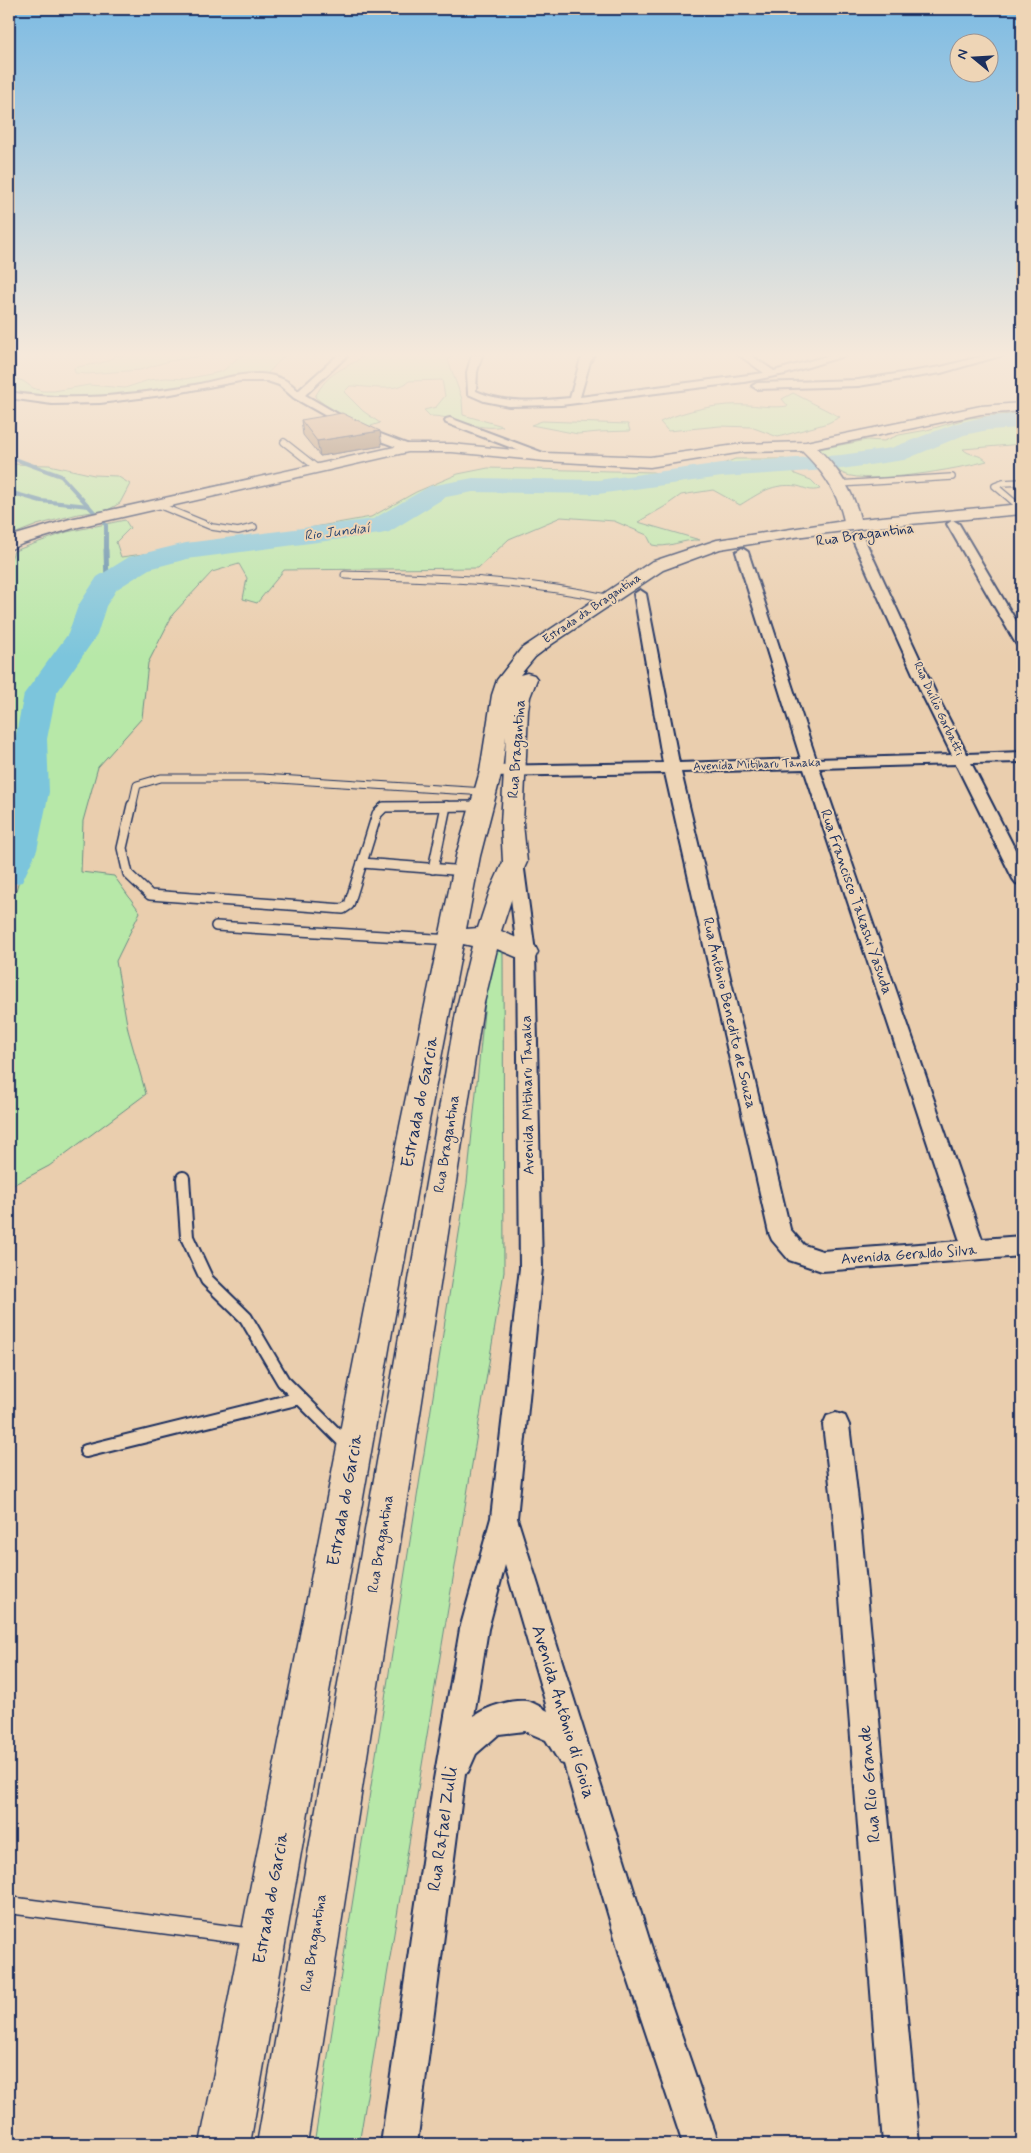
<svg xmlns="http://www.w3.org/2000/svg" width="1031" height="2153" font-family="Mynerve,sans-serif">
	<style>
		.green { fill: #b7e8a8; stroke: #698c83 }
		.lines { fill: none; stroke-linecap: round; stroke-linejoin: round }
		.stream-far1 { stroke: #5589aa; stroke-width: 4 }
		.stream { stroke: #5589aa; stroke-width: 5 }
		.river { fill: #7cc5dc; fill-rule: evenodd }
		.lane-far4-casing { stroke: #1b2f5e; stroke-width: 8 }
		.lane-far3-casing { stroke: #1b2f5e; stroke-width: 9 }
		.lane-far2-casing { stroke: #1b2f5e; stroke-width: 12 }
		.lane-far1-casing { stroke: #1b2f5e; stroke-width: 16 }
		.lane-casing { stroke: #1b2f5e; stroke-width: 19 }
		.street-casing { stroke: #1b2f5e; stroke-width: 4 }
		.secondary-casing { stroke: #1b2f5e; stroke-width: 3 }
		.lane-far4 { stroke: #eed5b6; stroke-width: 5.5 }
		.lane-far3 { stroke: #eed5b6; stroke-width: 7 }
		.lane-far2 { stroke: #eed5b6; stroke-width: 9 }
		.lane-far1 { stroke: #eed5b6; stroke-width: 12 }
		.lane { stroke: #eed5b6; stroke-width: 16 }
		.street { fill: #eed5b6; fill-rule: evenodd }
		.secondary { fill: #eed5b6; fill-rule: evenodd }
		.wall { fill: #b09076; stroke: #1b2f5e }
		.shaded-wall { fill: #907560; stroke: #1b2f5e }
		.building { fill: #cda789; stroke: #1b2f5e }
		.labels { text-anchor: middle; dominant-baseline: central; stroke-width: 4; stroke-linejoin: round; paint-order: stroke }
		.far-street-label { font-size: 12px; fill: #1b2f5e; stroke: #eed5b6 }
		.far-water-label { font-size: 14px; font-style: italic; fill: #2a4671; stroke: #eed5b6 }
		.street-label { font-size: 15px; fill: #1b2f5e; stroke: #eed5b6 }
		.near-street-label { font-size: 18px; fill: #1b2f5e; stroke: #eed5b6 }
	</style>
	<rect width="100%" height="100%" fill="#eaceae"/>
	<filter id="ink" filterUnits="userSpaceOnUse"><feTurbulence type="fractalNoise" baseFrequency=".02" numOctaves="2"/><feDisplacementMap in="SourceGraphic" scale="10" xChannelSelector="R" yChannelSelector="G"/><feConvolveMatrix kernelMatrix="1 2 1 2 8 2 1 2 1" color-interpolation-filters="sRGB"/></filter>
	<g filter="url(#ink)">
		<g class="green">
			<path d="M 116,355 L 209,355 L 169,361 L 140,370 L 87,374 L 75,373 L 74,368 C 89,363 105,366 116,355 Z"/>
			<path d="M 241,355 L 285,355 L 266,375 L 189,387 L 124,394 L 122,396 C 83,398 47,398 9,391 L 9,377 L 23,381 L 33,388 L 42,391 L 54,391 L 89,385 L 125,388 L 149,380 L 166,378 L 185,379 L 211,374 L 223,371 Z"/>
			<path d="M 366,355 L 452,355 L 448,360 L 462,399 L 463,415 L 503,426 C 477,432 456,416 430,416 L 424,410 L 436,407 L 445,396 L 442,380 L 409,381 C 396,393 367,386 350,386 L 344,392 L 363,411 L 380,423 L 368,427 L 329,408 L 315,397 C 329,370 342,371 366,355 Z"/>
			<path d="M 793,393 L 840,417 L 828,423 L 778,437 L 751,427 L 720,426 L 668,431 L 660,422 C 685,410 720,403 748,405 C 762,406 774,408 788,406 L 782,399 Z"/>
			<path d="M 1022,413 L 1022,444 L 963,449 C 969,456 979,453 987,461 C 958,469 870,485 844,474 C 835,470 826,456 819,449 L 867,440 L 884,441 L 899,435 L 927,430 L 969,418 Z"/>
			<path d="M 542,421 L 628,424 L 630,431 L 599,432 L 578,434 L 531,425 Z"/>
			<path d="M 735,459 L 785,459 L 795,474 L 811,480 L 820,489 C 810,492 806,488 797,486 C 772,483 760,493 740,505 L 713,490 L 681,495 L 664,507 L 638,522 L 700,540 C 682,539 668,549 652,545 L 647,535 L 614,521 L 561,517 L 509,539 L 478,568 L 284,570 L 257,603 L 243,599 L 247,578 L 239,564 L 212,572 L 173,614 L 148,663 L 142,718 L 98,767 L 83,821 L 81,872 L 114,876 L 140,912 L 116,961 L 128,1030 L 146,1094 L 49,1166 L 9,1187 L 9,916 L 20,876 L 9,885 L 9,564 L 14,551 L 67,532 L 125,520 L 130,528 L 116,542 L 121,557 L 218,544 L 371,517 L 416,492 L 458,474 L 488,468 L 653,472 L 677,483 Z"/>
			<path d="M 9,464 L 49,465 L 94,475 L 117,476 L 130,484 L 120,503 L 108,510 L 78,514 L 37,525 L 9,536 Z"/>
			<path d="M 496,950 L 503,953 L 504,1272 L 359,2144 L 314,2144 L 467,1183 L 490,951 Z"/>
		</g>
		<g class="lines">
			<g class="stream-far1">
				<path d="M 9,457 L 61,476 L 106,525 L 106,551"/>
				<path d="M 9,492 L 41,501 L 89,506"/>
			</g>
			<path class="stream" d="M 106,550 L 107,583"/>
			<path class="river" d="M 1022,414 L 1022,428 L 988,430 L 964,435 L 904,460 L 841,469 L 722,477 L 598,494 L 473,492 L 446,497 L 389,532 L 380,534 L 187,559 L 149,569 L 117,589 L 106,606 L 97,635 L 56,694 L 47,739 L 49,792 L 37,850 L 22,882 L 9,885 L 9,817 L 15,792 L 15,739 L 24,694 L 68,634 L 78,606 L 97,577 L 129,557 L 186,543 L 373,519 L 430,486 L 473,478 L 598,480 L 722,463 L 841,455 L 891,448 L 957,423 L 988,416 Z"/>
			<defs>
				<g id="lane-far4">
					<path d="M 284,442 L 317,468"/>
					<path d="M 1022,482 L 1003,483 L 995,486 L 1022,509"/>
					<path d="M 838,484 L 952,477"/>
					<path d="M 156,504 L 212,527 L 238,531 L 254,527"/>
				</g>
				<g id="lane-far3">
					<path d="M 345,575 C 433,578 520,579 606,598"/>
					<path d="M 132,807 L 137,785 L 161,778 L 262,778 L 486,792"/>
					<path d="M 388,807 L 482,806"/>
				</g>
				<g id="lane-far2">
					<path d="M 132,805 L 122,848 L 128,874 L 150,895 L 343,909 L 349,905 L 377,814 L 384,807 L 482,806"/>
					<path d="M 362,863 L 466,871"/>
					<path d="M 433,869 L 446,806"/>
					<path d="M 216,926 L 452,940"/>
				</g>
				<g id="lane-far1">
					<path d="M 183,1178 L 187,1237 L 207,1280 L 246,1318 L 283,1381 L 348,1446"/>
					<path d="M 86,1451 L 300,1398"/>
				</g>
				<path id="lane" d="M 9,1905 L 253,1937"/>
				<g id="street">
					<path d="M 338,355 L 348,355 L 305,395 L 357,425 L 412,446 L 413,448 L 412,450 L 404,450 L 349,429 L 294,398 L 279,385 L 267,381 L 240,381 L 171,394 L 100,403 L 52,404 L 9,398 L 9,392 C 69,403 129,395 189,386 C 213,382 236,373 261,374 C 275,375 288,379 298,391 Z"/>
					<path d="M 472,355 L 482,355 L 477,372 L 476,391 C 505,404 538,401 570,398 L 580,362 L 584,355 L 594,355 L 590,362 L 580,397 L 764,373 L 739,355 L 750,355 L 774,371 L 831,355 L 847,355 L 785,374 L 744,382 L 561,405 L 509,406 L 484,401 L 468,394 L 467,372 Z"/>
					<path d="M 987,355 L 1003,355 L 941,373 L 858,386 L 757,389 L 752,386 L 757,383 L 858,380 L 941,367 Z"/>
					<path d="M 450,418 L 549,455 L 550,457 L 549,459 L 541,459 L 446,423 L 445,421 L 446,419 Z"/>
					<path d="M 953,520 L 959,524 L 1022,631 L 1022,646 L 1017,645 L 1015,642 L 947,524 Z"/>
					<path d="M 857,532 L 863,536 L 937,696 L 967,754 L 1022,752 L 1022,762 L 971,763 L 1022,863 L 1022,885 L 1016,883 L 1013,879 L 956,764 L 819,768 L 982,1239 L 1022,1236 L 1022,1256 L 822,1271 L 789,1260 L 772,1240 L 769,1233 L 665,773 L 491,776 L 486,774 L 483,771 L 486,768 L 491,766 L 663,763 L 634,594 L 640,590 L 646,594 L 679,763 L 801,759 L 736,552 L 742,548 L 748,552 L 816,759 L 952,755 L 923,696 L 851,536 ZM 804,769 L 960,1241 L 822,1251 L 804,1245 L 790,1229 L 681,772 Z"/>
					<path d="M 515,856 L 521,858 L 523,862 L 535,952 L 542,1268 L 517,1518 L 655,1958 L 719,2144 L 683,2144 L 621,1958 L 564,1764 L 560,1763 L 546,1740 L 525,1731 L 499,1734 L 476,1754 L 468,1772 L 465,1773 L 417,2144 L 381,2144 L 434,1779 L 460,1629 L 491,1518 L 520,1268 L 517,952 L 507,862 L 509,858 ZM 505,1565 L 548,1711 C 542,1708 533,1702 526,1701 C 511,1699 486,1707 474,1716 L 488,1629 Z"/>
					<path d="M 836,1413 L 845,1416 L 849,1425 L 859,1509 L 919,2144 L 883,2144 L 833,1509 L 823,1425 L 827,1416 Z"/>
				</g>
				<path id="secondary" d="M 1022,403 L 1022,411 L 981,414 L 817,448 C 837,467 854,492 860,519 L 1022,504 L 1022,514 L 877,527 L 795,537 L 720,549 L 663,570 L 552,644 L 535,657 L 520,675 L 527,673 L 534,675 L 537,679 L 530,697 L 528,710 L 523,824 L 527,862 L 514,891 L 501,931 L 535,946 L 538,952 L 535,958 L 526,961 L 497,949 L 483,1007 L 307,2144 L 257,2144 L 457,1007 L 472,946 L 463,944 L 428,1126 L 250,2144 L 200,2144 L 400,1126 L 456,856 L 480,771 L 492,695 L 497,680 L 521,649 L 651,562 L 717,540 L 844,521 C 838,493 823,471 802,451 L 743,452 L 650,467 L 545,461 L 452,452 L 408,452 L 74,528 L 22,544 L 9,550 L 9,537 L 70,519 L 408,444 L 452,444 L 545,453 L 650,457 L 743,444 L 806,442 L 981,406 ZM 506,736 L 501,824 L 503,862 L 490,891 L 478,928 L 466,929 L 480,856 L 502,771 Z"/>
			</defs>
			<use href="#lane-far4" class="lane-far4-casing"/>
			<use href="#lane-far3" class="lane-far3-casing"/>
			<use href="#lane-far2" class="lane-far2-casing"/>
			<use href="#lane-far1" class="lane-far1-casing"/>
			<use href="#lane" class="lane-casing"/>
			<use href="#street" class="street-casing"/>
			<use href="#secondary" class="secondary-casing"/>
			<use href="#lane-far4" class="lane-far4"/>
			<use href="#lane-far3" class="lane-far3"/>
			<use href="#lane-far2" class="lane-far2"/>
			<use href="#lane-far1" class="lane-far1"/>
			<use href="#lane" class="lane"/>
			<use href="#street" class="street"/>
			<use href="#secondary" class="secondary"/>
		</g>
		<path class="wall" d="M 301,420 L 382,446 L 320,456 L 303,435 Z"/>
		<path class="shaded-wall" d="M 380,431 L 382,446 L 320,456 L 317,441 Z"/>
		<path class="building" d="M 342,413 L 380,431 L 317,441 L 301,420 Z"/>
	</g>
	<linearGradient id="sky" x2="0" y2="1"><stop stop-color="#7dbbe3"/><stop offset="0.54" stop-color="#f6e9db"/><stop offset="1" stop-color="#f6e9db" stop-opacity="0"/></linearGradient>
	<rect width="1031" height="657" fill="url(#sky)"/>
	<g class="labels">
		<g class="far-street-label">
			<text transform="translate(592 609) rotate(-34)">Estrada da Bragantina</text>
			<text transform="translate(938 709) rotate(65)">Rua Duílio Garbatti</text>
			<text transform="translate(757 765) rotate(-2)">Avenida Mitiharu Tanaka</text>
		</g>
		<g class="far-water-label">
			<text transform="translate(337 532) rotate(-7)">Rio Jundiaí</text>
		</g>
		<g class="street-label">
			<text transform="translate(865 535) rotate(-8)">Rua Bragantina</text>
			<text transform="translate(517 749) rotate(-86)">Rua Bragantina</text>
			<text transform="translate(856 902) rotate(71)">Rua Francisco Takashi Yasuda</text>
			<text transform="translate(729 1013) rotate(77)">Rua Antônio Benedito de Souza</text>
			<text transform="translate(528 1095) rotate(-91)">Avenida Mitiharu Tanaka</text>
			<text transform="translate(447 1144) rotate(-81)">Rua Bragantina</text>
			<text transform="translate(909 1255) rotate(-4)">Avenida Geraldo Silva</text>
			<text transform="translate(381 1544) rotate(-81)">Rua Bragantina</text>
			<text transform="translate(314 1943) rotate(-81)">Rua Bragantina</text>
		</g>
		<g class="near-street-label">
			<text transform="translate(420 1102) rotate(-79)">Estrada do Garcia</text>
			<text transform="translate(345 1500) rotate(-80)">Estrada do Garcia</text>
			<text transform="translate(563 1712) rotate(73)">Avenida Antônio di Gioia</text>
			<text transform="translate(870 1784) rotate(-95)">Rua Rio Grande</text>
			<text transform="translate(443 1829) rotate(-82)">Rua Rafael Zulli</text>
			<text transform="translate(271 1898) rotate(-80)">Estrada do Garcia</text>
		</g>
	</g>
	<rect width="1031" height="2153" fill="none" stroke="#eed5b6" stroke-width="30"/>
	<rect x="15" y="15" width="1001" height="2123" fill="none" stroke="#1b2f5e" stroke-width="2" filter="url(#ink)"/>
	<g transform="translate(974 58) rotate(288)"><circle r="24" fill="#eed5b6" stroke="#9a9393"/>
	<path d="M0-4L9 19L0 12L-9 19Z" fill="#1b2f5e"/>
	<text y="-8" font-size="14" font-weight="bold" text-anchor="middle" fill="#1b2f5e">N</text>
	</g>
</svg>
